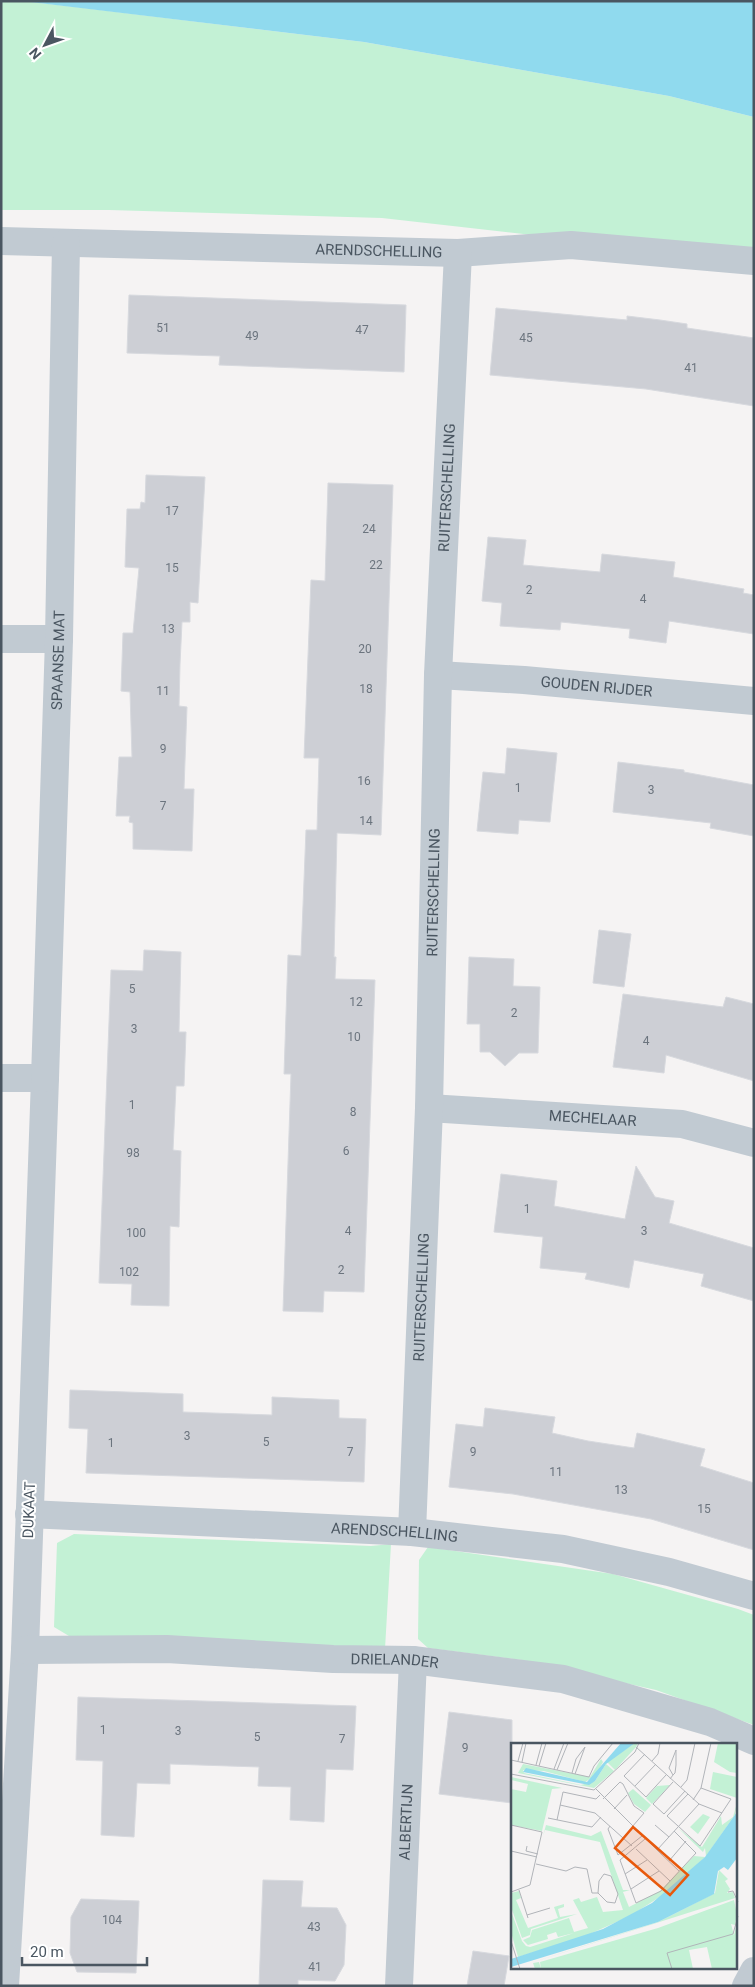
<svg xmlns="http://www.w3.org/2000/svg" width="755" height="1987" font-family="Roboto,sans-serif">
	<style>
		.green { fill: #c3f1d5 }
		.water { fill: #90daee }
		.building { fill: #cdcfd5; stroke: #d7d9de }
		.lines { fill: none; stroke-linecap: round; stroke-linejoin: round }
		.street { stroke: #c1cad2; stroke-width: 28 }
		.labels { text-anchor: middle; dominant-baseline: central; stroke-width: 4; stroke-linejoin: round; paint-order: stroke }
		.number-label { font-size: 12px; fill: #6b747e }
		.street-label { font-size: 15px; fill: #4a5661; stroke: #fff }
		.inset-road { fill: none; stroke: #b1b4b9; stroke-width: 1 }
		.view { fill: #e8590c; fill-opacity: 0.15; stroke: #e8590c; stroke-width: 2.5 }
		.inset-edge { fill: none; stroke: #4a5661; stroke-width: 2.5 }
	</style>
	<rect width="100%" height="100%" fill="#f5f3f3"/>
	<g class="green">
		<path d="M 1,1 L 22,1 L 75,7 L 364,42 L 669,96 L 754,117 L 754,260 L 382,218 L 109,210 L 1,210 Z"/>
		<path d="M 74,1534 L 371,1546 L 391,1544 L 385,1649 L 69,1636 L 54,1627 L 57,1543 Z"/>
		<path d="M 428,1547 L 613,1574 L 738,1609 L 754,1615 L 754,1725 L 656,1690 L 522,1660 L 428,1648 L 418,1639 L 419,1560 Z"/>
	</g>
	<path class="water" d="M 22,1 L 754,1 L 754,117 L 669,96 L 364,42 Z"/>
	<g class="building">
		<path d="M 129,295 L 406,305 L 404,372 L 219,365 L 220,356 L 127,353 Z"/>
		<path d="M 496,308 L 627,320 L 627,316 L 660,320 L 687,324 L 687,328 L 754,338 L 754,406 L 646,389 L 490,375 Z"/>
		<path d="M 146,475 L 205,477 L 198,603 L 190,602 L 190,622 L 182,622 L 180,664 L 179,706 L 187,707 L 184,789 L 194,789 L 192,851 L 133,849 L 133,823 L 129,822 L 130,816 L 116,816 L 119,757 L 132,757 L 130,692 L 121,691 L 123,633 L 133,633 L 139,568 L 125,567 L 127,509 L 140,509 L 141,502 L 145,503 Z"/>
		<path d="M 328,483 L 393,485 L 381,835 L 337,833 L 334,957 L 336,957 L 335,979 L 375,980 L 364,1292 L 324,1291 L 323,1312 L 283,1311 L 291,1074 L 284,1074 L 288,955 L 301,956 L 306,830 L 317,830 L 319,758 L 304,758 L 311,580 L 325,581 Z"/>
		<path d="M 488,537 L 526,540 L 523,565 L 600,572 L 602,554 L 675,562 L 673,577 L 744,589 L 743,593 L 754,595 L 754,634 L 669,621 L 666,643 L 629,638 L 630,629 L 561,622 L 560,630 L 500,626 L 502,603 L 482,601 Z"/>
		<path d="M 507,748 L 557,753 L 550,822 L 519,820 L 518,834 L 477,831 L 483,772 L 505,774 Z"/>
		<path d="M 618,762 L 684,770 L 684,772 L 754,785 L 754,836 L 710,828 L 711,823 L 613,812 Z"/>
		<path d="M 599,930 L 631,934 L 624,987 L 593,983 Z"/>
		<path d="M 144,950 L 181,952 L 179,1032 L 186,1032 L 184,1086 L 176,1086 L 173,1150 L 181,1151 L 180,1188 L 179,1227 L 170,1226 L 169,1306 L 131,1305 L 132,1284 L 99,1283 L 111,970 L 143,971 Z"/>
		<path d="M 469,957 L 514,959 L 513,986 L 540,987 L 538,1053 L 519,1053 L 505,1066 L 490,1052 L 480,1052 L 480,1024 L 467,1024 Z"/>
		<path d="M 623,994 L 723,1007 L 726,997 L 754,1004 L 754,1081 L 666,1055 L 664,1073 L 613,1067 Z"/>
		<path d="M 636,1166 L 655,1197 L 674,1201 L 669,1223 L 754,1248 L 754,1301 L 701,1286 L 704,1274 L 634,1260 L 629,1288 L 585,1279 L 587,1273 L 540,1268 L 543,1237 L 494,1232 L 501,1174 L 557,1181 L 554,1206 L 625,1219 Z"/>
		<path d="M 70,1390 L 183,1394 L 183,1412 L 272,1415 L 272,1397 L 339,1400 L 339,1418 L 366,1419 L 364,1482 L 86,1473 L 88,1429 L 69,1428 Z"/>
		<path d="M 485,1408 L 555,1417 L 552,1433 L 588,1441 L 634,1448 L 637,1433 L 705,1449 L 700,1466 L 754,1483 L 754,1550 L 651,1519 L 513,1494 L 449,1487 L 456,1424 L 483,1427 Z"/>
		<path d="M 78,1697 L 356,1706 L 353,1770 L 326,1769 L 324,1822 L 290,1820 L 291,1787 L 258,1786 L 259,1767 L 170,1764 L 170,1784 L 137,1783 L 134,1837 L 101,1835 L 103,1761 L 76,1760 Z"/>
		<path d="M 449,1712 L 512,1720 L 512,1803 L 439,1794 Z"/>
		<path d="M 263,1880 L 303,1881 L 301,1907 L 337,1908 L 346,1925 L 344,1965 L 335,1981 L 298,1980 L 298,1986 L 259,1986 Z"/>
		<path d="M 81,1899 L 139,1901 L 136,1973 L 77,1972 L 70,1953 L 71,1917 Z"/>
		<path d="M 473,1951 L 509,1956 L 504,1986 L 467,1986 Z"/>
	</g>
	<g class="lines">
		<g class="street">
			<path id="s1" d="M 1,241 L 458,253 L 571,245 L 754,261"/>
			<path d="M 1,639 L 59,639"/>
			<path id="s2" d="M 438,675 L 524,680 L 754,701"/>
			<path d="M 1,1078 L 45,1078 L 25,1650 L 5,1986"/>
			<path id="s3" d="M 45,1078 L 59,639 L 66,243"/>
			<path id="s4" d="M 429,1108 L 682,1124 L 754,1143"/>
			<path id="s5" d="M 29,1514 L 412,1532 L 563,1549 L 669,1572 L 754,1596"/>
			<path id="s6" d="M 412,1532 L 429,1108 L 438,675 L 458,253"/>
			<path id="s7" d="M 25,1650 L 167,1649 L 333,1659 L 413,1660 L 563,1679 L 710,1722 L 754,1741"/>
			<path id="s8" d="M 399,1986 L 413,1660"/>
			<path d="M 746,1986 L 754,1971"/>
		</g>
	</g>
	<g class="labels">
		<g class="number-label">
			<text x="163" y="328">51</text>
			<text x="362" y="330">47</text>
			<text x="252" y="336">49</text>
			<text x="526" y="338">45</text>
			<text x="691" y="368">41</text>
			<text x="172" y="511">17</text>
			<text x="369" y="529">24</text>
			<text x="376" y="565">22</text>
			<text x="172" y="568">15</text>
			<text x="529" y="590">2</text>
			<text x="643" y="599">4</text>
			<text x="168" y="629">13</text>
			<text x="365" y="649">20</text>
			<text x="366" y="689">18</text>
			<text x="163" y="691">11</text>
			<text x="163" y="749">9</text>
			<text x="364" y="781">16</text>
			<text x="518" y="788">1</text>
			<text x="651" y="790">3</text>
			<text x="163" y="806">7</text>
			<text x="366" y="821">14</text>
			<text x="132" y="989">5</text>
			<text x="356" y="1002">12</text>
			<text x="514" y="1013">2</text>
			<text x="134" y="1029">3</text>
			<text x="354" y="1037">10</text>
			<text x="646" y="1041">4</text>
			<text x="132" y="1105">1</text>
			<text x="353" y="1112">8</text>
			<text x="346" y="1151">6</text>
			<text x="133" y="1153">98</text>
			<text x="527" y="1209">1</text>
			<text x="348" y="1231">4</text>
			<text x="644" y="1231">3</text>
			<text x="136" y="1233">100</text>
			<text x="341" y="1270">2</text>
			<text x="129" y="1272">102</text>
			<text x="187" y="1436">3</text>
			<text x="266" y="1442">5</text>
			<text x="111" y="1443">1</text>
			<text x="350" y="1452">7</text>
			<text x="473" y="1452">9</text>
			<text x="556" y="1472">11</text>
			<text x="621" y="1490">13</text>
			<text x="704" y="1509">15</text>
			<text x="103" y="1730">1</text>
			<text x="178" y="1731">3</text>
			<text x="257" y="1737">5</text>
			<text x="342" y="1739">7</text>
			<text x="465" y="1748">9</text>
			<text x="112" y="1920">104</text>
			<text x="314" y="1927">43</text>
			<text x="315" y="1967">41</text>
		</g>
		<g class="street-label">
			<text stroke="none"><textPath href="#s1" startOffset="378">ARENDSCHELLING</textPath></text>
			<text stroke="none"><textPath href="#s6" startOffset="1045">RUITERSCHELLING</textPath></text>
			<text stroke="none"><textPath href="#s3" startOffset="418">SPAANSE MAT</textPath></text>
			<text stroke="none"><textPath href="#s2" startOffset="159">GOUDEN RIJDER</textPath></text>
			<text stroke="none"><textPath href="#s6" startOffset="640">RUITERSCHELLING</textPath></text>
			<text stroke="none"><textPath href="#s4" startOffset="164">MECHELAAR</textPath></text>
			<text stroke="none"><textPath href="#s6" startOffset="235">RUITERSCHELLING</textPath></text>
			<text transform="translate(29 1510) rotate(-88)">DUKAAT</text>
			<text stroke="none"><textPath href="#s5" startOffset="366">ARENDSCHELLING</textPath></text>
			<text stroke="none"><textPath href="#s7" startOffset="370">DRIELANDER</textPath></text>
			<text stroke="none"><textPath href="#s8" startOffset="164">ALBERTIJN</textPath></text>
		</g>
	</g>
	<g transform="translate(511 1743)">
		<rect width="226" height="226" fill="#f5f3f3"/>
		<path d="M 124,0 L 127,0 L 125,4 L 104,27 L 96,19 ZM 207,0 L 226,0 L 226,30 L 219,29 L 203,19 ZM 90,16 L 92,19 L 84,33 L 74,39 L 33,28 L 12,27 L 13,30 L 70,42 L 84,38 L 95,21 L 103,28 L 83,45 L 7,30 L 12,21 L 79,34 ZM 202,29 L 226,34 L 226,55 L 199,46 ZM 0,34 L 51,45 L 41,46 L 31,88 L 0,82 L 0,46 L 15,49 L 17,41 L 0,37 ZM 159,42 L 141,61 L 135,55 L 146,43 ZM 122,46 L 140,62 L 134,69 L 123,61 L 117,50 ZM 226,60 L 224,72 L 195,113 L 194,105 L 192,109 L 167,85 L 191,104 L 210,73 L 211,82 L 222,74 ZM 192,71 L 199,74 L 187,91 L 179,84 ZM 35,82 L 80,93 L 90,88 L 112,147 L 119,147 L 112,149 L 118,164 L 149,148 L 183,113 L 194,114 L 158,148 L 119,173 L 72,194 L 7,214 L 0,189 L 0,168 L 11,198 L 15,203 L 19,204 L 63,190 L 47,194 L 45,189 L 36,192 L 37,196 L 17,202 L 12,197 L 19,194 L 21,187 L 58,175 L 63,189 L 77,185 L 62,157 L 68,155 L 70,159 L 86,154 L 92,169 L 112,167 L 89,99 L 34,87 L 32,93 ZM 208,127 L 217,136 L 214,138 L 219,146 L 216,150 L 222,149 L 224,155 L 10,223 L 147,179 L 171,167 L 204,150 ZM 8,148 L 10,155 L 5,157 L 17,185 L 47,175 L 43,164 L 53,161 L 53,164 L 47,166 L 49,174 L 66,171 L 20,186 L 19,192 L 11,195 L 0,164 L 0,150 ZM 223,157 L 226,171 L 224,182 L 220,181 L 223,192 L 226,180 L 226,226 L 201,226 L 196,204 L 178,207 L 182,226 L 24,226 L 22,220 L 28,219 L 30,226 L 29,219 L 147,185 Z" fill="#c3f1d5"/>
		<path d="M 110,0 L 124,0 L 95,21 L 84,38 L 78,42 L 12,29 L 15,25 L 76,39 ZM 226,69 L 226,115 L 217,127 L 213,124 L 207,128 L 203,151 L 147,179 L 0,224 L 0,216 L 92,186 L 141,160 L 194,114 Z" fill="#90daee"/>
		<path class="inset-road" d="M 134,11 L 113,33 L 135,54 L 155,32M 0,17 L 78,34 L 83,23 L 102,0M 7,18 L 12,0M 141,18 L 147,11 L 149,0M 11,19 L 15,0M 25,22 L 31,0M 28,23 L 35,0M 43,26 L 53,0M 46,27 L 57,0M 61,30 L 65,16 L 74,4 L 64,31M 0,31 L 83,47 L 124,9 L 128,0M 159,36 L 162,32 L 164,30 L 165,22 L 165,7 L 158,25 L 162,32M 162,39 L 142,61 L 153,71 L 174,48M 124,43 L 145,21M 170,44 L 176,37 L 184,0M 190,45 L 200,0M 85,46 L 146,107 L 188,61 L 125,4M 177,51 L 156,73 L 189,103 L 220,56 L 190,45 L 182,57M 92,56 L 109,39 L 112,41 L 123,63 L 133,70 L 121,84M 188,61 L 211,70M 49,62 L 84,70 L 121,103M 103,66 L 116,52M 37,75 L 81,84 L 90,74M 46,77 L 52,49 L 85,56 L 89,52M 0,82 L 31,89 L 19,142 L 0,149M 144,82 L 158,94M 99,83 L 97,86 L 107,112 L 131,93M 134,96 L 109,117 L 125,160 L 150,148 L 185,110 L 163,88M 16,103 L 15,108 L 27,111M 125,106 L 159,138M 146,107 L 168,128M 0,108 L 26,114M 158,118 L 175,98M 25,121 L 55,128 L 64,124 L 76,126 L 81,150 L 87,150M 93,131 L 100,133 L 107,151 L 104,160 L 96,159 L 87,150 L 88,138 ZM 114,131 L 136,117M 120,146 L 148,128M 8,147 L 17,175M 217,149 L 222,148 L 227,159M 16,172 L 39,165M 0,198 L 9,226M 161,226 L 156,210 L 222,191 L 227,173"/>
		<path class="view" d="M 122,84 L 177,132 L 159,152 L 104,105 Z"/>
		<rect width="226" height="226" class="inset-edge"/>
	</g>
	<rect width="755" height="1987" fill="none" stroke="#4a5661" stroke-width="5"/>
	<g transform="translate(45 45) rotate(229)" stroke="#ffffff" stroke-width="4" paint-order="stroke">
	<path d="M0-4L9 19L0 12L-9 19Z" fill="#4a5661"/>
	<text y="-8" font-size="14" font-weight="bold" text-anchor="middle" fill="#4a5661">N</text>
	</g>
	<path d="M22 1957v8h125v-8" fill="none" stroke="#4a5661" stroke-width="2.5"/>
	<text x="30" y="1957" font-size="15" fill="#4a5661" stroke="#ffffff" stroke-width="4" paint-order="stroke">20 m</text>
</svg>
